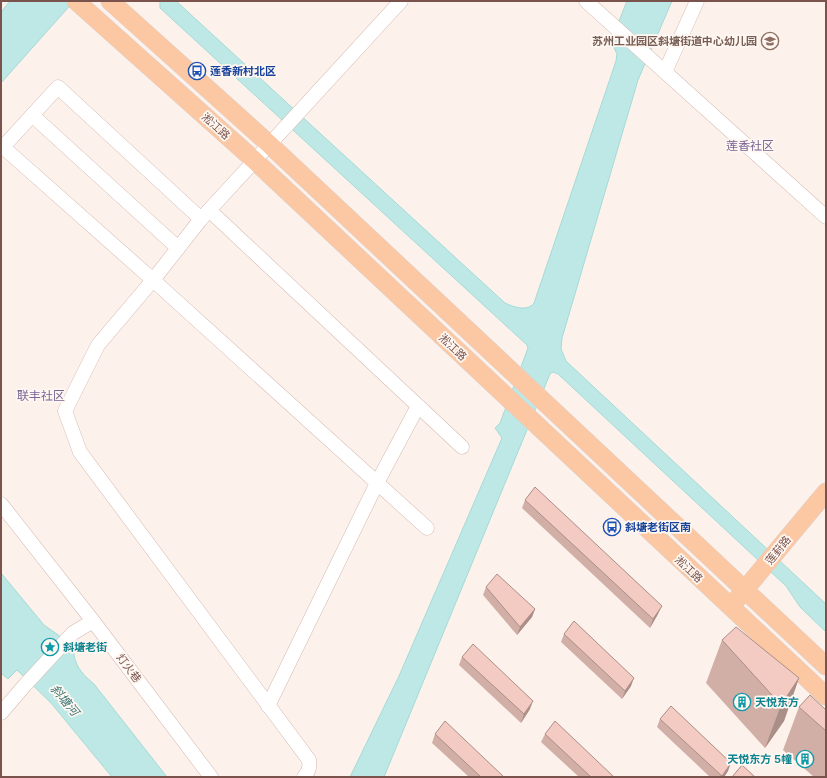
<svg xmlns="http://www.w3.org/2000/svg" width="827" height="778" font-family="Inter,'Noto Sans SC',sans-serif">
	<style>
		.water { fill: #bee8e5; stroke: #a4dad7 }
		.lines { fill: none; stroke-linecap: round; stroke-linejoin: round }
		.minor-casing { stroke: #d3bab2; stroke-width: 15 }
		.major-casing { stroke: #dacfcd; stroke-width: 19 }
		.minor { stroke: #fff; stroke-width: 14 }
		.major { stroke: #fcc8a3; stroke-width: 18 }
		.wall { fill: #d1afa7 }
		.shaded-wall { fill: #aa8e88 }
		.building { fill: #f3cbc2; stroke: #aa8e88 }
		.labels { text-anchor: middle; dominant-baseline: central; stroke-width: 3.5; stroke-linejoin: round; paint-order: stroke }
		.education-label { font-size: 11px; font-weight: bold; fill: #785e54; stroke: #fff7f2; text-anchor: end }
		.transit-label { font-size: 11px; font-weight: bold; fill: #164399; stroke: #fff7f2; text-anchor: start }
		.street-label { font-size: 11px; fill: #7a534c; stroke: #fff7f2 }
		.culture-label { font-size: 11px; font-weight: bold; fill: #0d838f; stroke: #fff7f2; text-anchor: start }
		.neighbourhood-label { font-size: 12px; fill: #7a6595; stroke: #fff7f2 }
		.water-label { font-size: 12px; font-style: italic; fill: #3c7774; stroke: #fff7f2 }
	</style>
	<rect width="100%" height="100%" fill="#fdf2eb"/>
	<g class="water">
		<path d="M 10,1 L 74,1 L 1,83 L 1,12 Z"/>
		<path d="M 160,1 L 176,1 L 505,303 C 514,307 527,312 534,303 L 616,61 L 617,54 L 611,41 L 627,1 L 672,1 L 638,80 L 562,338 L 561,349 L 566,361 L 826,604 L 826,632 L 800,607 L 786,586 L 558,374 L 553,372 L 550,374 L 384,777 L 350,777 L 399,676 L 502,438 L 495,428 L 500,423 L 528,348 L 527,345 L 160,8 Z"/>
		<path d="M 1,573 L 44,625 L 71,644 C 75,650 73,656 76,662 C 79,671 87,678 94,684 L 167,777 L 112,777 L 51,703 L 17,670 L 8,679 L 1,673 Z"/>
	</g>
	<g class="lines">
		<defs>
			<g id="minor">
				<path d="M 586,1 L 826,217"/>
				<path d="M 665,72 L 697,1"/>
				<path d="M 32,115 L 178,248"/>
				<path d="M 209,210 L 462,447"/>
				<path d="M 201,219 L 58,87 L 3,147 L 153,280 L 427,528"/>
				<path d="M 1,504 L 93,621 L 211,777"/>
				<path d="M 268,706 L 377,483 L 418,406"/>
				<path d="M 1,713 L 25,685 L 73,633 L 93,621"/>
				<path d="M 304,777 C 309,771 310,768 309,760 L 80,452 L 65,411 L 98,345 L 153,280 L 201,219 L 401,1"/>
			</g>
			<g id="major">
				<path d="M 76,1 L 254,160 L 826,696"/>
				<path d="M 110,1 L 269,144 L 826,666"/>
				<path d="M 737,599 L 826,492"/>
			</g>
		</defs>
		<use href="#minor" class="minor-casing"/>
		<use href="#major" class="major-casing"/>
		<use href="#minor" class="minor"/>
		<use href="#major" class="major"/>
	</g>
	<g class="wall">
		<path d="M 525,500 L 658,614 L 650,628 L 522,508 Z"/>
		<path d="M 486,587 L 535,609 L 532,617 L 517,635 L 483,595 Z"/>
		<path d="M 564,634 L 631,686 L 622,699 L 561,642 Z"/>
		<path d="M 722,640 L 799,678 L 784,721 L 765,748 L 706,683 Z"/>
		<path d="M 462,657 L 530,709 L 521,723 L 459,665 Z"/>
		<path d="M 799,707 L 826,710 L 826,777 L 814,777 L 783,750 Z"/>
		<path d="M 660,719 L 728,771 L 724,777 L 710,777 L 657,727 Z"/>
		<path d="M 435,734 L 504,777 L 469,777 L 432,743 Z"/>
		<path d="M 545,734 L 614,777 L 579,777 L 541,742 Z"/>
	</g>
	<g class="shaded-wall">
		<path d="M 662,606 L 658,614 L 650,628 L 653,619 Z"/>
		<path d="M 535,609 L 532,617 L 517,635 L 520,627 Z"/>
		<path d="M 634,678 L 631,686 L 622,699 L 625,691 Z"/>
		<path d="M 799,678 L 784,721 L 765,748 L 781,705 Z"/>
		<path d="M 533,701 L 530,709 L 521,723 L 524,714 Z"/>
		<path d="M 731,763 L 728,771 L 724,777 L 721,777 Z"/>
	</g>
	<g class="building">
		<path d="M 535,487 L 662,606 L 653,619 L 525,500 Z"/>
		<path d="M 497,574 L 535,609 L 520,627 L 486,587 Z"/>
		<path d="M 574,621 L 634,678 L 625,691 L 564,634 Z"/>
		<path d="M 736,627 L 799,678 L 781,705 L 722,640 Z"/>
		<path d="M 473,644 L 533,701 L 524,714 L 462,657 Z"/>
		<path d="M 810,695 L 826,710 L 826,731 L 799,707 Z"/>
		<path d="M 671,706 L 731,763 L 722,776 L 660,719 Z"/>
		<path d="M 445,721 L 504,777 L 481,777 L 435,734 Z"/>
		<path d="M 555,721 L 614,777 L 591,777 L 545,734 Z"/>
		<path d="M 742,765 L 755,777 L 732,777 Z"/>
	</g>
	<defs>
		<symbol id="school-ring" viewBox="-11 -11 22 22"><circle r="9.5" fill="#fff7f2" stroke="#8d6e63" stroke-width="1.5"/><path d="M0-5L7-2L0 1L-7-2ZM-4 1L0 2.5L4 1V4Q0 6-4 4Z" fill="#8d6e63"/></symbol>
		<symbol id="bus-ring" viewBox="-11 -11 22 22"><circle r="9.5" fill="#fff7f2" stroke="#1a4fb4" stroke-width="1.5"/><path d="M-5-6H5V4H4V6H2V4H-2V6H-4V4H-5ZM-3.5-4V0h7V-4ZM-3.5 1.2v1.5H-2V1.2ZM2 1.2v1.5H3.5V1.2Z" fill="#1a4fb4"/></symbol>
		<symbol id="sight-ring" viewBox="-11 -11 22 22"><circle r="9.5" fill="#fff7f2" stroke="#0f9aa8" stroke-width="1.5"/><path d="M0-6L1.8-2.2L6-1.7L2.9 1.2L3.7 5.4L0 3.3L-3.7 5.4L-2.9 1.2L-6-1.7L-1.8-2.2Z" fill="#0f9aa8"/></symbol>
		<symbol id="building-ring" viewBox="-11 -11 22 22"><circle r="9.5" fill="#fff7f2" stroke="#0f9aa8" stroke-width="1.5"/><path d="M-4-6H4V6H1V3H-1V6H-4ZM-2.5-4.3h1.7v1.8h-1.7ZM.8-4.3h1.7v1.8H.8ZM-2.5-1h1.7V.8h-1.7ZM.8-1h1.7V.8H.8Z" fill="#0f9aa8"/></symbol>
	</defs>
	<g fill-rule="evenodd">
		<use href="#school-ring" x="760" y="31" width="20" height="20"/>
		<use href="#bus-ring" x="187" y="61" width="20" height="20"/>
		<use href="#bus-ring" x="602" y="517" width="20" height="20"/>
		<use href="#sight-ring" x="40" y="637" width="20" height="20"/>
		<use href="#building-ring" x="732" y="692" width="20" height="20"/>
		<use href="#building-ring" x="795" y="749" width="20" height="20"/>
	</g>
	<g class="labels">
		<g class="education-label">
			<text x="757" y="41">苏州工业园区斜塘街道中心幼儿园</text>
		</g>
		<g class="transit-label">
			<text x="210" y="71">莲香新村北区</text>
			<text x="625" y="527">斜塘老街区南</text>
		</g>
		<g class="street-label">
			<text transform="translate(216 126) rotate(42)">淞江路</text>
			<text transform="translate(453 347) rotate(43)">淞江路</text>
			<text transform="translate(778 550) rotate(-51)">莲葑路</text>
			<text transform="translate(689 569) rotate(43)">淞江路</text>
			<text transform="translate(129 668) rotate(53)">灯火巷</text>
		</g>
		<g class="culture-label">
			<text x="63" y="647">斜塘老街</text>
			<text x="755" y="702">天悦东方</text>
			<text x="792" y="759" text-anchor="end">天悦东方 5幢</text>
		</g>
		<g class="neighbourhood-label">
			<text x="750" y="145">莲香社区</text>
			<text x="41" y="395">联丰社区</text>
		</g>
		<g class="water-label">
			<text transform="translate(65 700) rotate(50)">斜塘河</text>
		</g>
	</g>
	<rect width="827" height="778" fill="none" stroke="#7a534c" stroke-width="4"/>
</svg>
